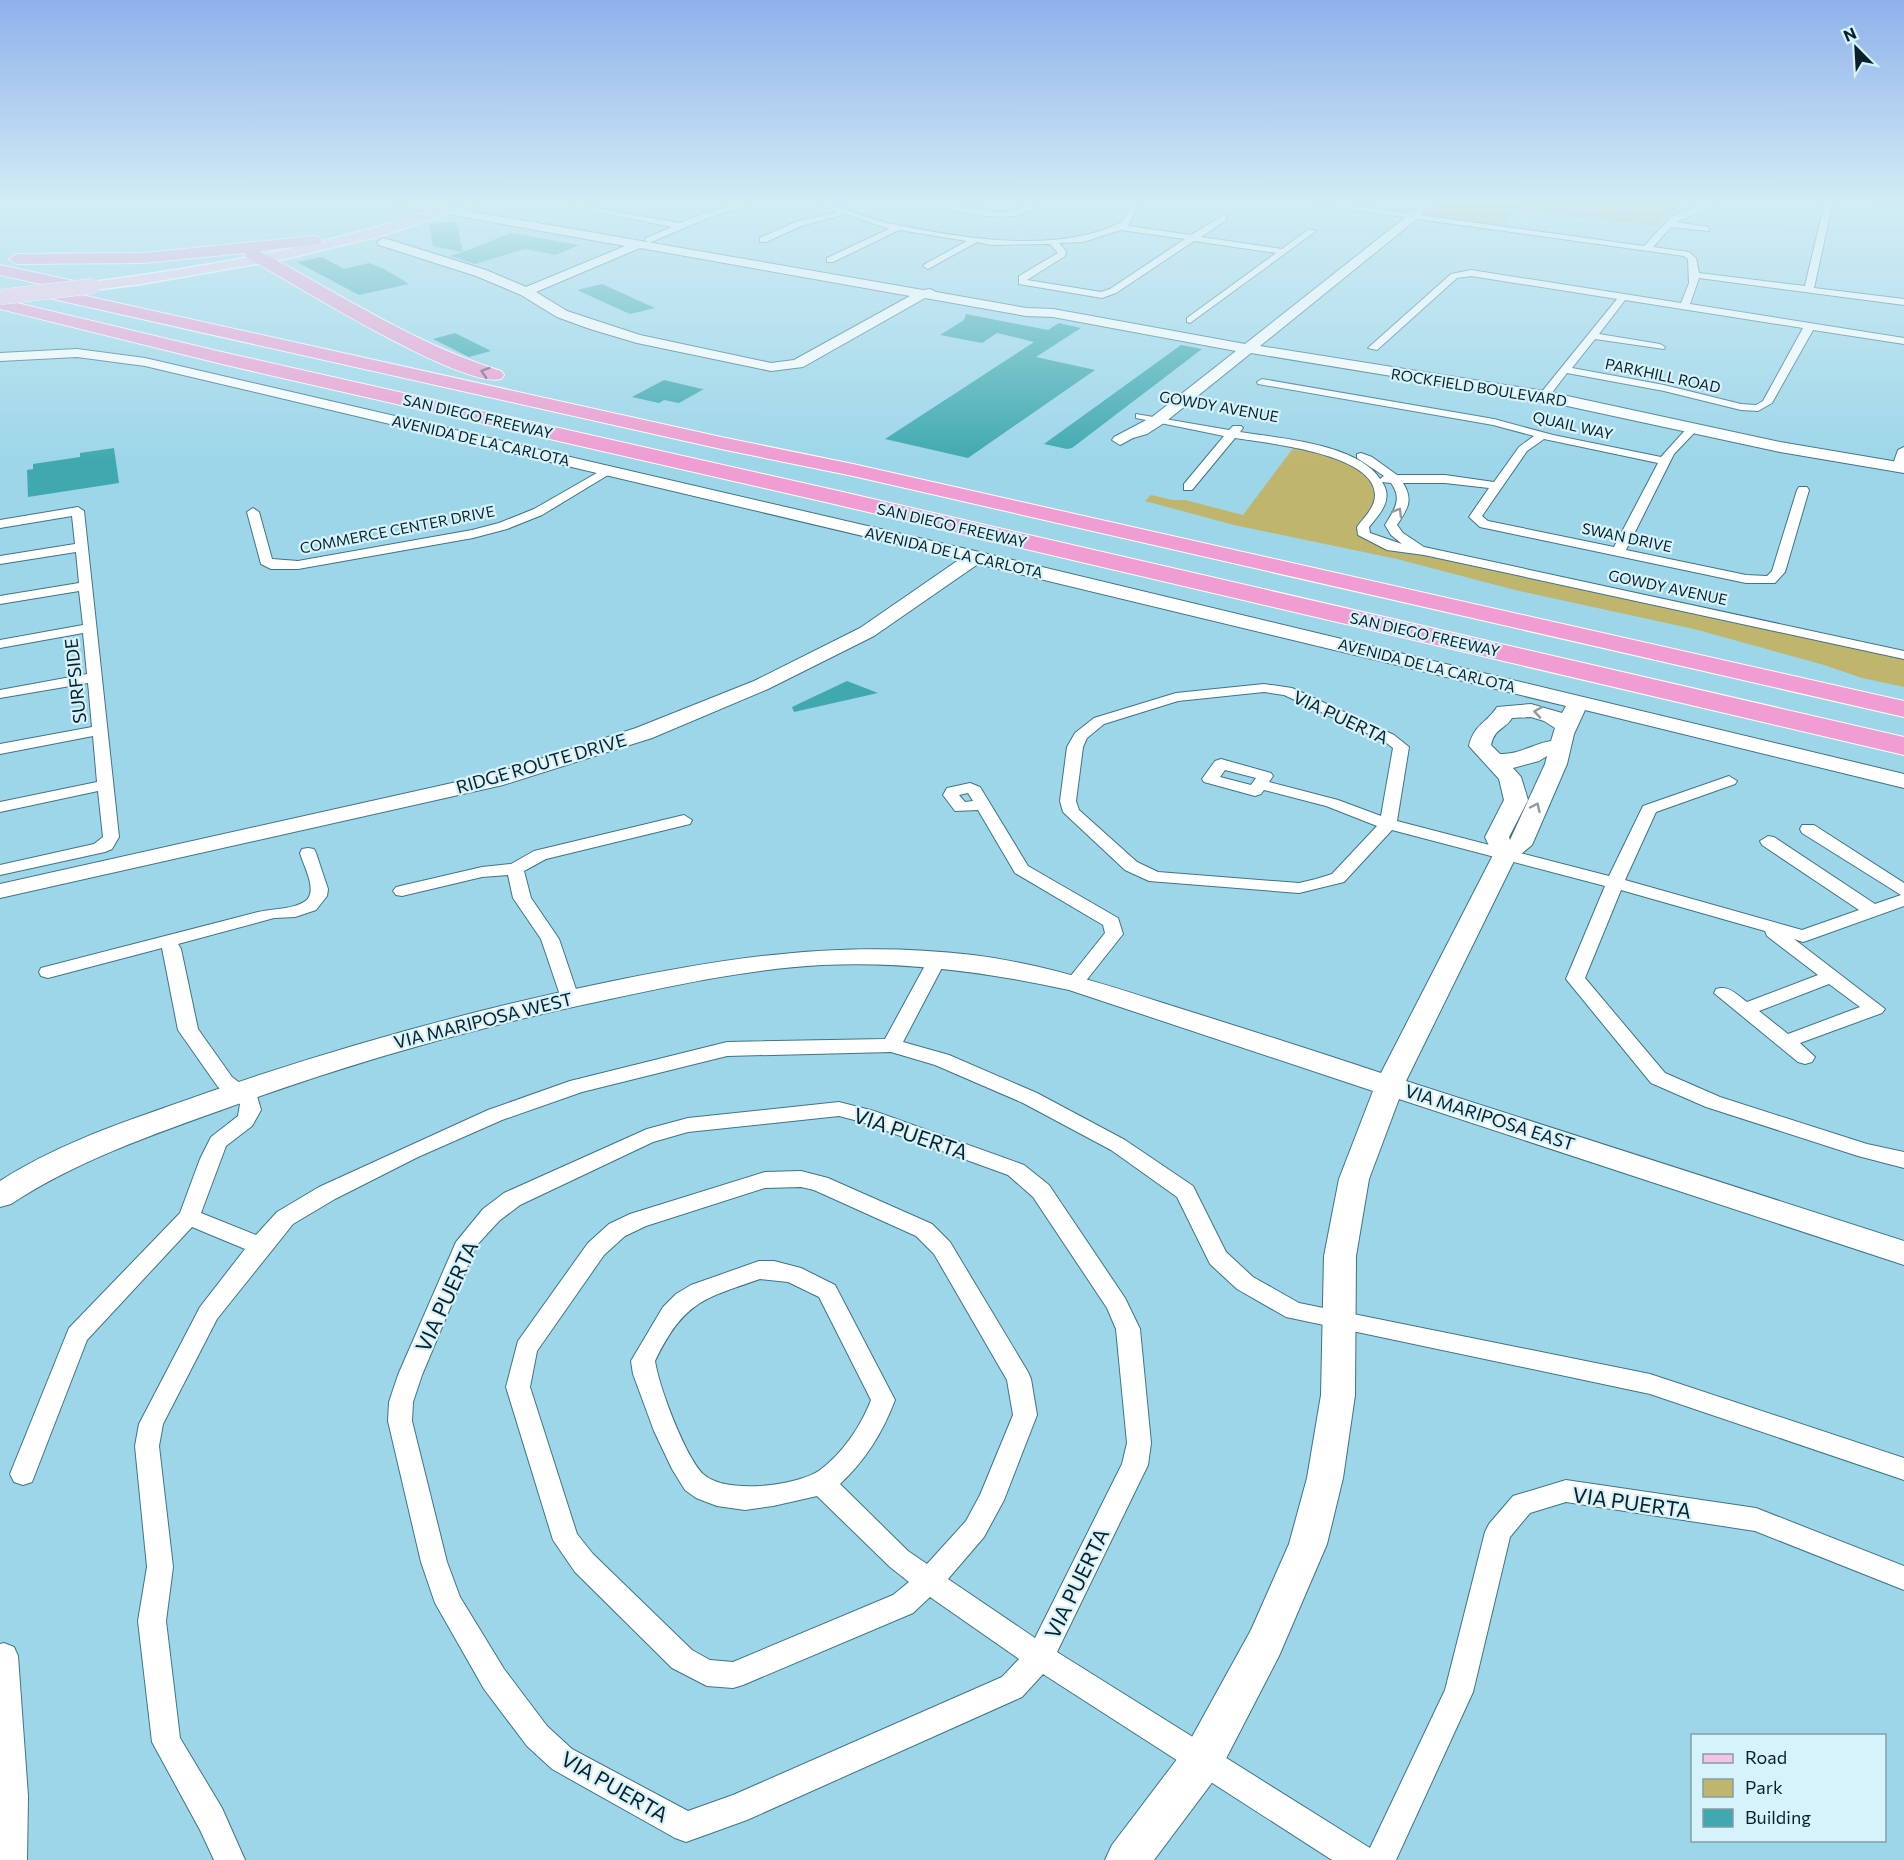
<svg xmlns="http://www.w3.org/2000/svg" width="1904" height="1860" font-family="Commissioner,sans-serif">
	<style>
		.green { fill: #bfb56d }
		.building { fill: #3fa9af }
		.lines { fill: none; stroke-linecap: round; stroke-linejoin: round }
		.street-casing { stroke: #3e7586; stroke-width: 2 }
		.secondary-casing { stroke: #3e7586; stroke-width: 2 }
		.primary-casing { stroke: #fff; stroke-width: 3 }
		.highway-casing { stroke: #fff; stroke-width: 2 }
		.street { fill: #fff; fill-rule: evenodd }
		.secondary { fill: #fff; fill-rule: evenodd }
		.primary { fill: #f5c4e4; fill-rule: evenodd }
		.highway { fill: #ef9dd2; fill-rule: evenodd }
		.primary-bridge-casing { stroke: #fff; stroke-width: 16; stroke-linecap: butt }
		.primary-bridge { stroke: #f5c4e4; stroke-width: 15 }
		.oneway { stroke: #7c5f7e }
		.oneway2 { stroke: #919b9f }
		.labels { text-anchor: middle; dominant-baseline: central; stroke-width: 4.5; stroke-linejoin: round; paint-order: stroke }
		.far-street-label { font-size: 15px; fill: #0a2129; stroke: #d6f2fb }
		.street-label { font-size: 18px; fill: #0a2129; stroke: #d6f2fb }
		.near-street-label { font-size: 21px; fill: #0a2129; stroke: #d6f2fb }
	</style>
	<rect width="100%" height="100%" fill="#9dd6e9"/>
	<g class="green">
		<path d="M 1441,201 L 1656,201 L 1681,210 L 1663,218 L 1656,226 L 1518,210 L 1499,226 L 1429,216 L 1428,212 Z"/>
		<path d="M 1294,447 C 1317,452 1380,466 1375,500 C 1373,509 1363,520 1357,528 L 1358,535 L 1374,544 L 1904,659 L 1904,687 L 1862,678 L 1824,665 L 1694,629 L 1515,590 L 1397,559 L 1234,525 L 1145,501 L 1151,495 L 1173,500 L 1185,500 L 1243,515 Z"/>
	</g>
	<g class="building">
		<path d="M 456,222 L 463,252 L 511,233 L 579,245 L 556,255 L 525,249 L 475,264 L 450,256 L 463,252 L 433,246 L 429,224 Z"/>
		<path d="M 322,257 L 344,269 L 369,263 L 384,269 L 409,284 L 359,295 L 297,262 Z"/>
		<path d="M 602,284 L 655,308 L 630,314 L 577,290 Z"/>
		<path d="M 966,314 L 1048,330 L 1059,323 L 1081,328 L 1036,357 L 1095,370 L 968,458 L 885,439 L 1034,342 L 997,333 L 982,343 L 940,335 L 964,320 Z"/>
		<path d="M 455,333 L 491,351 L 469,357 L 433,339 Z"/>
		<path d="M 1181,345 L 1202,349 L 1072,448 L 1067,449 L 1044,444 Z"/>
		<path d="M 664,380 L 702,389 L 704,389 L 679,403 L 664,400 L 659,403 L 632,397 Z"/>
		<path d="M 114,448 L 119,483 L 28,497 L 27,470 L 33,469 L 33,464 L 80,457 L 80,453 Z"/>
		<path d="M 847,681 L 878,693 L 794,712 L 792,707 Z"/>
	</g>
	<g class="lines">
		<defs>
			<g id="street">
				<path d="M 748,201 L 761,201 L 710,217 L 649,243 L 645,240 L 646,238 L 672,227 L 568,206 L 572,204 L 680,223 L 704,213 Z"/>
				<path d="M 811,201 L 823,201 C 845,209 869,219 892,224 C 961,238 1057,255 1122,222 L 1133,201 L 1141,201 L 1128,226 L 1191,235 L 1223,215 L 1226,216 L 1226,220 L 1201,237 L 1282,249 L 1309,229 L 1316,231 L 1190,323 L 1187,322 L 1187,318 L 1276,253 L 1194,241 L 1116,293 L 1102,298 L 1019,284 L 1019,276 L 1058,253 L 1050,244 L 991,245 L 977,242 L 928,269 L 923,266 L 925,264 L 967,241 L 899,230 L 833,262 L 827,262 L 827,258 L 889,229 L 846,214 L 801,226 L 766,242 L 760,242 L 760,238 L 795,222 L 838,212 ZM 1121,230 L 1185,239 L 1110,289 L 1101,292 L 1027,280 L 1065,256 L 1066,251 L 1059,243 L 1083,242 Z"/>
				<path d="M 927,201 C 952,200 977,212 1003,212 C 1019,212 1028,201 1043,201 C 1037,207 1028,213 1019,215 C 998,220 945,213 927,201 Z"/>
				<path d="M 1298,201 L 1319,201 L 1644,246 L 1671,217 L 1710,201 L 1719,201 L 1711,208 L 1676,222 L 1709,227 L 1709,231 L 1671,227 L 1653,247 L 1689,252 L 1696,258 L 1699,273 L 1805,286 L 1825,201 L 1833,201 L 1814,288 L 1904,299 L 1904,305 L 1699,278 L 1690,304 L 1904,338 L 1904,344 L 1813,330 L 1772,403 L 1758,411 L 1741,410 L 1664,391 L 1567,373 L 1548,398 L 1544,399 L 1539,396 L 1540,394 L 1617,299 L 1471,276 L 1457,278 L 1377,350 L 1368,348 L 1451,274 L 1471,270 L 1681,303 L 1689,283 L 1688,259 L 1684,256 L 1302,203 ZM 1625,300 L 1803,328 L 1763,401 L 1756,405 L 1741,404 L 1664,385 L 1572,368 L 1595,339 L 1664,349 L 1665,347 L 1660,344 L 1599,334 Z"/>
				<path d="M 1866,201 L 1904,202 L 1904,206 L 1870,203 Z"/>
				<path d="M 1262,379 L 1494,419 L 1553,435 L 1661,457 L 1688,427 L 1696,427 L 1696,431 L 1674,454 L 1626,550 L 1746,575 L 1767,576 L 1772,571 L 1797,490 L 1799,487 L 1807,487 L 1809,490 L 1785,572 L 1775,583 L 1746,583 L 1480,527 L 1469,517 L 1489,488 L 1445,483 L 1403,483 C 1414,500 1407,510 1397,525 L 1403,533 L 1424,547 L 1904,651 L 1904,659 L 1424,555 L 1387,550 L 1358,535 L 1357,527 C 1364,517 1375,508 1375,495 C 1375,453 1265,443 1235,438 L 1192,490 L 1184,490 L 1184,484 L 1224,436 L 1136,418 L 1136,414 L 1229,430 L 1233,426 L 1241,426 L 1243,428 L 1240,432 C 1278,438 1358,444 1380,479 L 1384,476 L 1357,458 L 1357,454 L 1361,453 L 1372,457 L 1397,475 L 1445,475 L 1494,482 L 1519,447 L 1534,436 L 1493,425 L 1258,384 L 1257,382 ZM 1544,439 L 1658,463 L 1614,547 L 1488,521 L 1482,516 L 1527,451 ZM 1382,482 L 1391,483 C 1403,499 1394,510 1385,525 L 1391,535 L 1402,544 L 1370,533 L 1369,527 C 1380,514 1394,499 1382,482 Z"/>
				<path d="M 1904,447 L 1904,467 L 1898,471 L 1894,469 L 1892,467 L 1898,450 Z"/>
				<path d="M 609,466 L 613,468 L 613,472 L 542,515 L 507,529 L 473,538 L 298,569 L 271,569 L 261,564 L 247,512 L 253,508 L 259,512 L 272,559 L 298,561 L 472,530 L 499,523 L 534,509 Z"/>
				<path d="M 78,507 L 84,511 L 119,837 L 112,849 L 105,852 L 0,875 L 0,865 L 94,844 L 103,837 L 98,791 L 0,812 L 0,802 L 97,782 L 93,736 L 0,754 L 0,744 L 92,727 L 88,683 L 0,698 L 0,690 L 87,674 L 83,633 L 0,648 L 0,640 L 83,625 L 79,591 L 0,604 L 0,596 L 79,583 L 76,552 L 0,564 L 0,556 L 75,544 L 72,516 L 0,528 L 0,520 Z"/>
				<path d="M 1264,684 L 1292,688 L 1394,735 L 1409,747 L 1397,821 L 1609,876 L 1643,806 L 1729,776 L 1737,781 L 1735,784 L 1656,812 L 1625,880 L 1802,930 L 1859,910 L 1762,845 L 1760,841 L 1768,836 L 1774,837 L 1875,904 L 1901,895 L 1802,833 L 1800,829 L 1802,825 L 1814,825 L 1904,883 L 1904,906 L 1809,940 L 1803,942 L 1794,939 L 1885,1009 L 1882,1013 L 1800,1043 L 1815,1057 L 1812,1062 L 1805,1064 L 1798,1062 L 1714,993 L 1716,989 C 1729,985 1737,995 1747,1002 L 1818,975 L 1767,936 L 1765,931 L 1621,890 L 1585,978 L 1665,1073 L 1720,1097 L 1867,1144 L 1904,1152 L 1904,1168 L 1858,1156 L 1706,1107 L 1651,1083 L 1566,979 L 1605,886 L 1392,830 L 1344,882 L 1299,893 L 1149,881 L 1125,870 L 1063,812 L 1060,801 L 1067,747 L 1075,733 L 1094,718 L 1176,693 ZM 1264,692 L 1284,695 L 1384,741 L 1393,748 L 1381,816 L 1338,800 L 1269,782 L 1273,776 L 1271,773 L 1221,759 L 1215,761 L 1202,779 L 1204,782 L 1255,796 L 1261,794 L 1264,790 L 1326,806 L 1377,826 L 1332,874 L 1316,879 L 1299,883 L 1158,872 L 1137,862 L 1079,810 L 1076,801 L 1083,747 L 1087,738 L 1104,724 L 1178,701 ZM 1225,770 L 1256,778 L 1251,785 L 1220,777 ZM 1829,984 L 1860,1007 L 1788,1034 L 1759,1011 Z"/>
				<path d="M 970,783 L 980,787 L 1028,866 L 1118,918 L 1123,934 L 1081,987 L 1067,987 L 1065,983 L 1105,933 L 1103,925 L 1015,873 L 978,810 L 955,811 L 943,795 L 947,788 ZM 968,793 L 973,801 L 965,802 L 959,795 Z"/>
				<path d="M 684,815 L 692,820 L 690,824 L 546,859 L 524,871 L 531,898 L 559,939 L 579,998 L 577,1002 L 563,1002 L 561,998 L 541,939 L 513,898 L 508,875 L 482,877 L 402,896 L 396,895 L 393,891 L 396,887 L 482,867 L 511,864 L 534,851 Z"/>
				<path d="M 308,848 L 314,849 L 316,853 L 328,889 L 327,896 L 316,910 L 295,917 L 274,918 L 178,944 L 181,949 L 198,1029 L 232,1077 L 257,1096 L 261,1110 L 252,1126 L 226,1146 L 201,1213 L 256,1235 L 277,1212 L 319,1187 L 488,1110 L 570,1081 L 727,1042 L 885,1039 L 928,960 L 930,956 L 944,956 L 946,960 L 903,1042 L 949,1055 L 1037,1093 L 1125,1140 L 1193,1186 L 1226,1252 L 1253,1277 L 1299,1303 L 1650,1374 L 1904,1458 L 1904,1480 L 1650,1394 L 1286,1317 L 1237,1289 L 1210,1264 L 1177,1197 L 1111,1150 L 1023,1103 L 935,1065 L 891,1052 L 727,1056 L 582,1092 L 502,1120 L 418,1157 L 335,1199 L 293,1224 L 217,1319 L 163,1424 L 159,1446 L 173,1567 L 166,1621 L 180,1738 L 222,1808 L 245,1860 L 214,1860 L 200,1830 L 152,1742 L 138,1621 L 147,1567 L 135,1446 L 139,1424 L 200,1307 L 245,1249 L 192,1227 L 87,1340 L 32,1482 L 23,1485 L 14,1482 L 10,1474 L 69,1328 L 180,1213 L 200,1159 L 211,1137 L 238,1116 L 240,1104 L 218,1087 L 178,1030 L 162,948 L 48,978 L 41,976 L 39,972 L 41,968 C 114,949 185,931 258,912 C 270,909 303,909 309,897 C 315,885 303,864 300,853 L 302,849 Z"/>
				<path d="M 839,1102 L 874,1111 L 1024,1165 L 1049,1185 L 1125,1298 L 1140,1329 L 1151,1443 L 1148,1465 L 1057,1652 L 1370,1848 L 1445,1690 L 1485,1532 L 1489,1524 L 1513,1496 L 1566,1480 L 1756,1508 L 1904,1566 L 1904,1590 L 1755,1531 L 1566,1502 L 1530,1513 L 1510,1537 L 1473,1692 L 1396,1860 L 1332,1860 L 1043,1674 L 1022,1697 L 747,1820 L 686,1842 L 675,1838 L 552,1769 L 527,1746 L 484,1689 L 435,1603 L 421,1562 L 388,1421 L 389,1402 L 398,1375 L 456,1242 L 483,1209 L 504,1193 L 647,1129 L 688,1118 ZM 839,1116 L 862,1122 L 1008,1175 L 1033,1197 L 1107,1308 L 1116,1329 L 1127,1443 L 1122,1464 L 1035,1638 L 948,1579 L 984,1537 L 1004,1500 L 1037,1415 L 1031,1379 L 1028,1372 L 950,1242 L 932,1224 L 828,1178 L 801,1171 L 765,1172 L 630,1214 L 609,1224 L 588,1243 L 518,1341 L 506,1387 L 553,1540 L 575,1572 L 672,1668 L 707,1686 L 733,1688 L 743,1685 L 913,1613 L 930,1597 L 1019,1659 L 1002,1677 L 733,1795 L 688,1811 L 572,1749 L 547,1726 L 504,1669 L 460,1597 L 447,1562 L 412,1421 L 413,1402 L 422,1375 L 476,1246 L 499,1221 L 520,1205 L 653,1142 L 688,1132 ZM 801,1187 L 814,1190 L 916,1236 L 934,1254 L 1007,1380 L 1013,1415 L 980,1495 L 966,1521 L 927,1564 L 908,1551 L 840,1484 C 865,1461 883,1432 895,1400 L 835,1285 L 801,1268 L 774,1261 L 759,1261 L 691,1285 L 676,1294 L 663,1307 L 631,1361 L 633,1374 L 654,1431 L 672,1469 L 685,1490 L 696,1498 L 717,1506 L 745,1510 L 773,1506 L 817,1496 L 890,1567 L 909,1582 L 893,1595 L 733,1662 L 710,1660 L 692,1650 L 593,1554 L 577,1534 L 530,1387 L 537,1351 L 604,1255 L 625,1236 L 646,1226 L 765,1188 ZM 760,1279 L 788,1282 L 819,1297 L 871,1400 C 861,1426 843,1453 820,1470 C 798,1486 725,1495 703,1474 C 685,1456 659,1387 655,1361 C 684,1302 702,1299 760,1279 Z"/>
				<path d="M 4,1643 L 14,1647 L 18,1656 L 28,1796 L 27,1860 L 0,1860 L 0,1644 Z"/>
			</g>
			<g id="secondary">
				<path d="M 386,201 L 411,201 L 923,290 L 930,289 L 936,292 L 1026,308 L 1053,309 L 1245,344 L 1426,201 L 1439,201 L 1260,346 L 1544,391 L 1780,442 L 1904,463 L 1904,473 L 1780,452 L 1544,401 L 1251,353 L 1164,423 L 1147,434 L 1133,438 L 1120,445 L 1112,440 L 1114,437 L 1152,417 L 1236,351 L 1053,317 L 1026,316 L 925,298 L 803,367 L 771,371 L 637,343 L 590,329 L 557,317 L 521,295 L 476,276 L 379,245 L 377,242 L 383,238 L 387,239 L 486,270 L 526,287 L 625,246 L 392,204 ZM 640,248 L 910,296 L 794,360 L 771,363 L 640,335 L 567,311 L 536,292 Z"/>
				<path d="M 77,349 L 145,358 L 975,551 L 1904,774 L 1904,788 L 1585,710 L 1574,734 L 1567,764 L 1532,845 L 1515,859 L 1406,1081 L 1904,1241 L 1904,1265 L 1399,1099 L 1369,1179 L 1356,1256 L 1355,1395 L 1343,1478 L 1327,1544 L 1279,1656 L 1217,1776 L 1154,1860 L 1105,1860 L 1112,1845 L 1187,1746 L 1251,1630 L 1289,1544 L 1307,1478 L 1321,1395 L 1324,1256 L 1339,1179 L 1373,1091 L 1069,990 C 987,972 906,961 822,965 C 750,969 680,984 610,999 C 480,1026 352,1062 227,1108 C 152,1135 78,1160 11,1204 L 0,1207 L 0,1181 C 65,1139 140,1117 212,1091 C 337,1048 465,1012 594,985 C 724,958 840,939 973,955 C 1045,964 1113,987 1182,1009 C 1249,1030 1315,1051 1381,1073 L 1493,855 L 1485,837 L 1504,800 L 1499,779 L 1469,746 C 1474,724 1488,722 1497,707 L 1531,704 L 1562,713 L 1566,706 L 978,564 L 874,636 L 768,689 L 652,738 L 503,785 L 0,898 L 0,884 L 497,773 L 636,728 L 754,681 L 860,628 L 960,559 L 145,366 L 77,357 L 0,361 L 0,353 ZM 1531,717 L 1544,721 L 1555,728 L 1551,741 C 1532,744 1519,755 1500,754 L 1491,745 C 1495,727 1505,730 1512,718 ZM 1547,756 L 1545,764 L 1510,840 L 1509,837 L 1528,800 L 1521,777 L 1513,768 L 1539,761 Z"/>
			</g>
			<path id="primary" d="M 459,201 L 477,201 L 476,204 L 384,235 L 285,259 L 141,284 L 93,290 L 86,286 L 93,282 C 218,265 340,244 459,201 Z"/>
			<g id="highway">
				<path d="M 314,236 L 320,238 L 322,241 L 320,244 L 259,251 C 339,293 414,344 501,371 L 504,375 L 501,379 C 461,389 290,281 246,257 L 245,253 L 144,263 L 17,264 L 9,259 L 17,254 L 144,253 Z"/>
				<path d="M 0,265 L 74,281 L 77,285 L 74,289 L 68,290 L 0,275 Z"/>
				<path d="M 41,286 L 721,437 L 853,464 L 1904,701 L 1904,717 L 853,476 L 721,449 L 35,295 L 32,291 L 35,287 Z"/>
				<path d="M 0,299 L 226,353 L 834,490 L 1904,737 L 1904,755 L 834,504 L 226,365 L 0,309 Z"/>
			</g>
		</defs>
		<use href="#street" class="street-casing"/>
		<use href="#secondary" class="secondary-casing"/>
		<use href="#primary" class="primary-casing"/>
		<use href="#highway" class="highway-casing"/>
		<use href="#street" class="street"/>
		<use href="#secondary" class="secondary"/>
		<use href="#primary" class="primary"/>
		<use href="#highway" class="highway"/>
		<defs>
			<path id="primary-bridge" d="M 0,297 L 93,286"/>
		</defs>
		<use href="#primary-bridge" class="primary-bridge-casing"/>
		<use href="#primary-bridge" class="primary-bridge"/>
	</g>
	<defs><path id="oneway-chevron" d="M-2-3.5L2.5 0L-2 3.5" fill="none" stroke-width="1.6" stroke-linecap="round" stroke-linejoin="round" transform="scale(1.5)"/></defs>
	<use class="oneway" href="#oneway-chevron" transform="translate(485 372) rotate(-162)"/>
	<g class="oneway2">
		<use href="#oneway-chevron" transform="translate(1398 512) rotate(-59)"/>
		<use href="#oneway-chevron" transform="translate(1538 712) rotate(-171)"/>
		<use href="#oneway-chevron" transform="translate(1536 807) rotate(-65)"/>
	</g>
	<linearGradient id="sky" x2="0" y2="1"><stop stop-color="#8fb1eb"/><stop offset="0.44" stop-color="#d3edf5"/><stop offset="1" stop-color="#d3edf5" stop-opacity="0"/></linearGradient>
	<rect width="1904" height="461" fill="url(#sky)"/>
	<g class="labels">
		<g class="far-street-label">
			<text transform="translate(1663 375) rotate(12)">PARKHILL ROAD</text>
			<text transform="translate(1479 387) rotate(9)">ROCKFIELD BOULEVARD</text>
			<text transform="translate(1219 406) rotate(10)">GOWDY AVENUE</text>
			<text transform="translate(478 416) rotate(13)">SAN DIEGO FREEWAY</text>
			<text transform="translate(1573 425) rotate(13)">QUAIL WAY</text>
			<text transform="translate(481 440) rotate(13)">AVENIDA DE LA CARLOTA</text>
			<text transform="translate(952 525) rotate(13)">SAN DIEGO FREEWAY</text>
			<text transform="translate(397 529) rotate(-11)">COMMERCE CENTER DRIVE</text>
			<text transform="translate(1627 537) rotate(12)">SWAN DRIVE</text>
			<text transform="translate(954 552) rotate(13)">AVENIDA DE LA CARLOTA</text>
			<text transform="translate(1668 587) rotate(12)">GOWDY AVENUE</text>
			<text transform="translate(1425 634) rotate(13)">SAN DIEGO FREEWAY</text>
			<text transform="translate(1427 665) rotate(14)">AVENIDA DE LA CARLOTA</text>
		</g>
		<g class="street-label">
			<text transform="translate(75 681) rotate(-96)">SURFSIDE</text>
			<text transform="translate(1341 717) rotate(25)">VIA PUERTA</text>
			<text transform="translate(541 763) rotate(-16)">RIDGE ROUTE DRIVE</text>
			<text transform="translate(483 1020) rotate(-14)">VIA MARIPOSA WEST</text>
			<text transform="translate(1490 1117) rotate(18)">VIA MARIPOSA EAST</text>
		</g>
		<g class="near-street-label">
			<text transform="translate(911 1133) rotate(19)">VIA PUERTA</text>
			<text transform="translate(446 1296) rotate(-65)">VIA PUERTA</text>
			<text transform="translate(1632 1502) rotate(8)">VIA PUERTA</text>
			<text transform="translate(1076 1583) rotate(-64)">VIA PUERTA</text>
			<text transform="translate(615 1786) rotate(30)">VIA PUERTA</text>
		</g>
	</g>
	<rect x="1691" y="1734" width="195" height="108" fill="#d6f2fb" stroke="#849ea7" stroke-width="1.5"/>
	<rect x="1703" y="1754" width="30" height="9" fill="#f5c4e4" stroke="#849ea7" stroke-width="1.5"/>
	<text x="1745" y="1764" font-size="18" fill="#0a2129">Road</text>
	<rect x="1703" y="1779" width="30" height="18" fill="#bfb56d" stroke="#849ea7" stroke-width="1.5"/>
	<text x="1745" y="1794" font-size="18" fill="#0a2129">Park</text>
	<rect x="1703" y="1809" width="30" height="18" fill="#3fa9af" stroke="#849ea7" stroke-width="1.5"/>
	<text x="1745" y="1824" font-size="18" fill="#0a2129">Building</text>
	<g transform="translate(1856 48) rotate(336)" stroke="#d6f2fb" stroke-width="4.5" paint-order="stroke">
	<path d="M0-4.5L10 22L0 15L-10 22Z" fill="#0a2129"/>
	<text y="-9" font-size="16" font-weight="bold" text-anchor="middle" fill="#0a2129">N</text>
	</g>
</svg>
